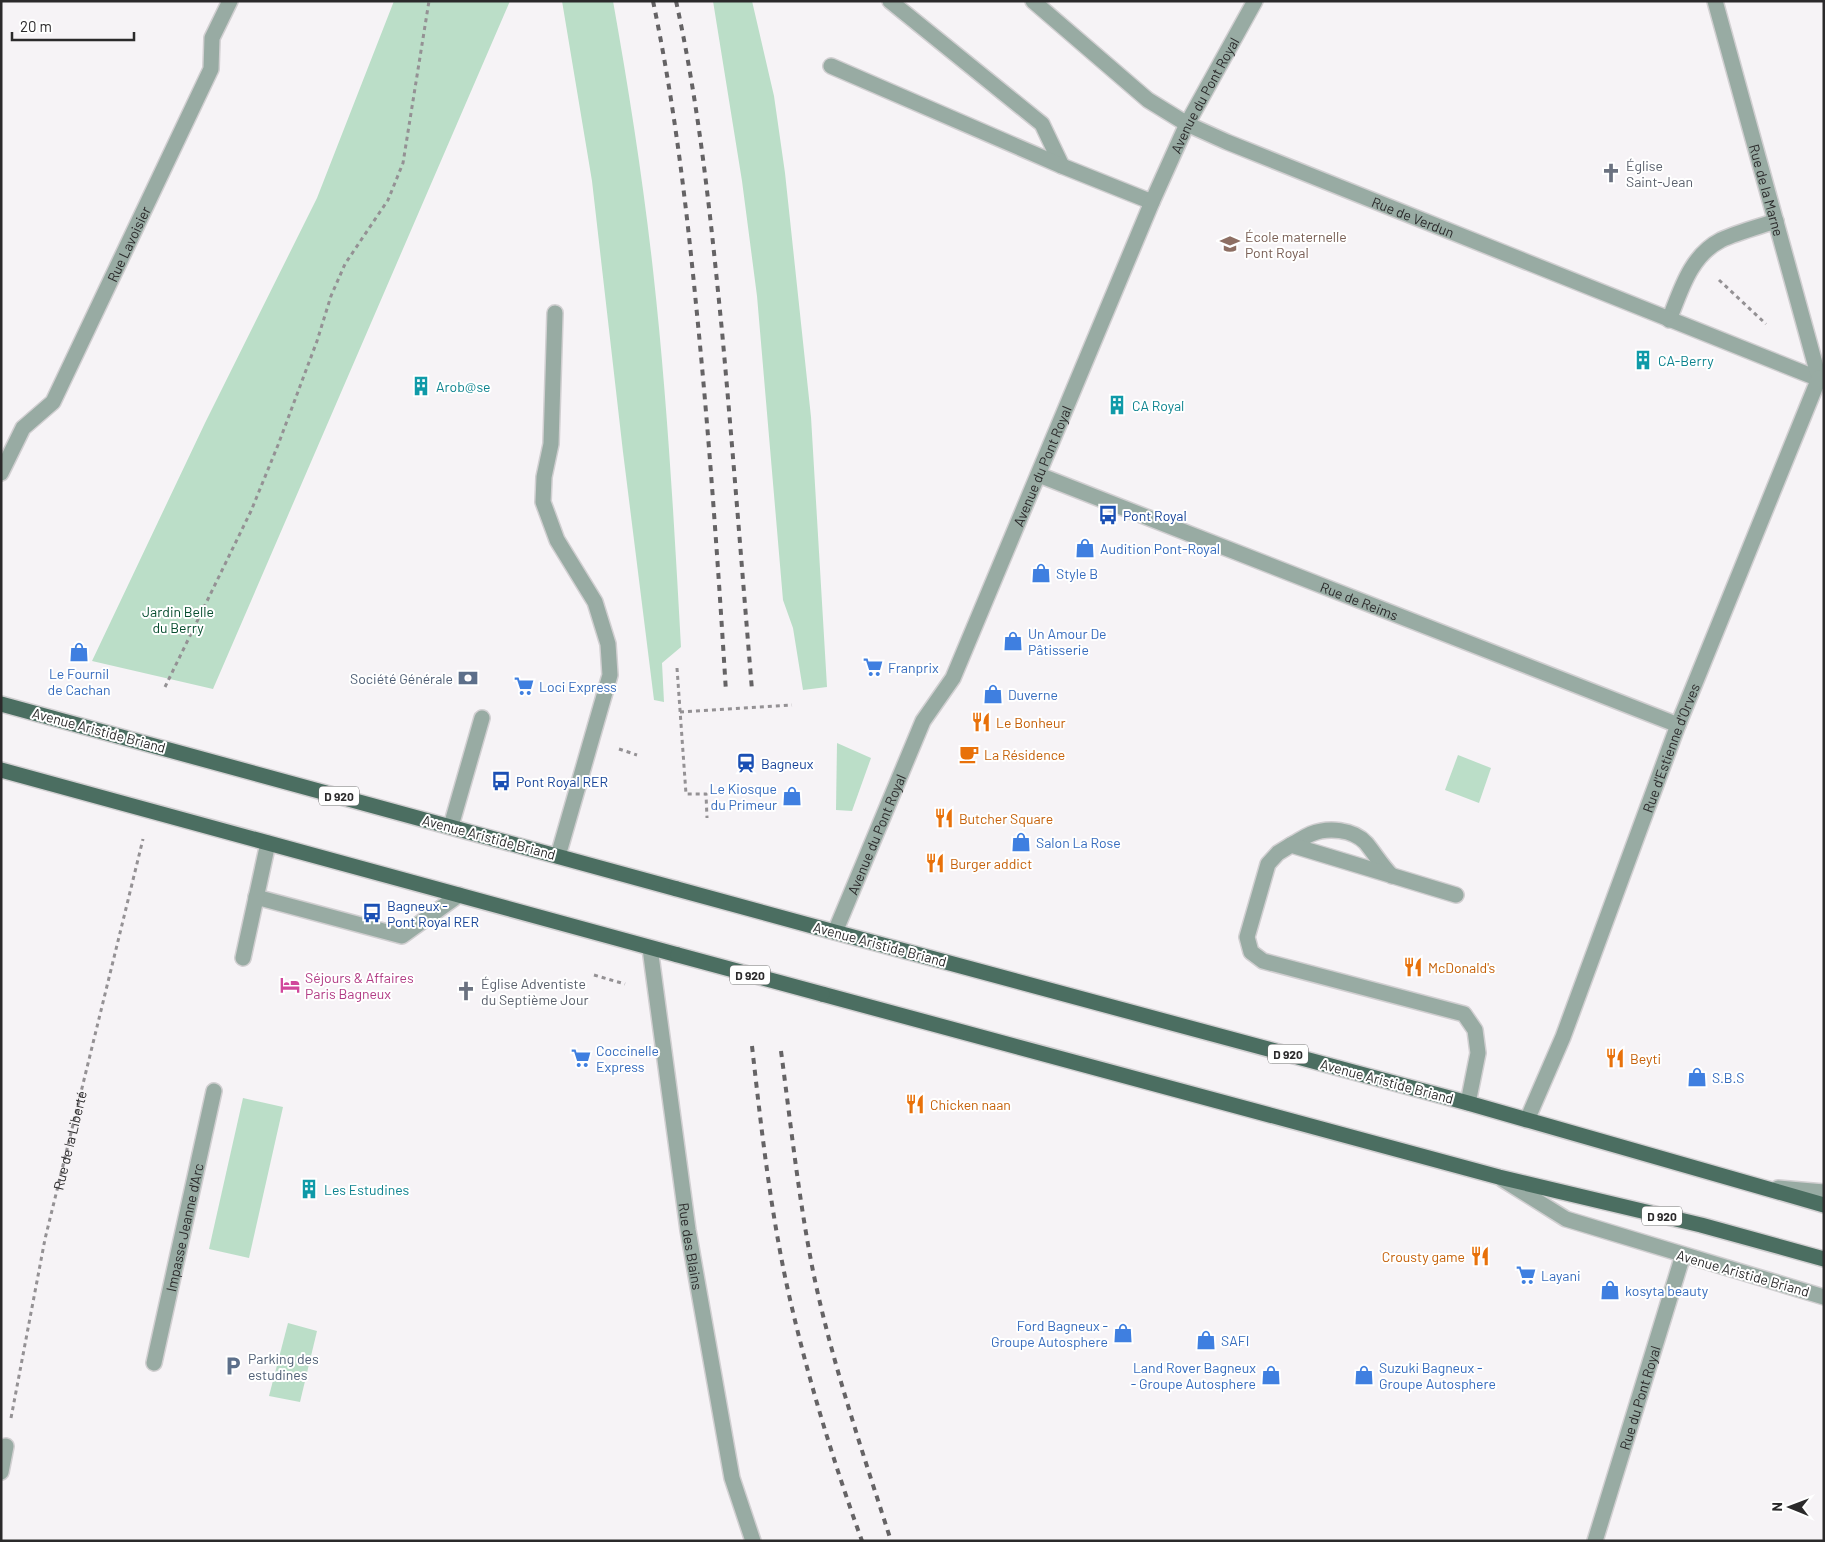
<svg xmlns="http://www.w3.org/2000/svg" width="1825" height="1542" font-family="Barlow,sans-serif">
	<style>
		.green { fill: #bbdec8 }
		.lines { fill: none; stroke-linecap: round; stroke-linejoin: round }
		.lane-casing { stroke: #d1cfd1; stroke-width: 18 }
		.street-casing { stroke: #d1cfd1; stroke-width: 18 }
		.primary-casing { stroke: #d1cfd1; stroke-width: 18 }
		.path { stroke: #949194; stroke-width: 3; stroke-dasharray: 4 4; stroke-linecap: butt }
		.lane { stroke: #98aba3; stroke-width: 15 }
		.street { stroke: #98aba3; stroke-width: 15 }
		.primary { stroke: #4b6e61; stroke-width: 15 }
		.rail { stroke: #656365; stroke-width: 4; stroke-dasharray: 6 6; stroke-linecap: butt }
		.primary-bridge-casing { stroke: #d1cfd1; stroke-width: 18; stroke-linecap: butt }
		.primary-bridge { stroke: #4b6e61; stroke-width: 15 }
		.labels { text-anchor: middle; dominant-baseline: central; stroke-width: 4; stroke-linejoin: round; paint-order: stroke }
		.shield { fill: #fff; stroke: #6b6a6b; stroke-width: 1 }
		.shield-label { font-size: 12px; font-weight: bold; fill: #2b2a2b }
		.street-label { font-size: 14px; fill: #2b2a2b; stroke: #fff }
		.worship-label { font-size: 14px; fill: #5b616d; stroke: #fff; text-anchor: start }
		.education-label { font-size: 14px; fill: #785e54; stroke: #fff; text-anchor: start }
		.culture-label { font-size: 14px; fill: #0d838f; stroke: #fff; text-anchor: start }
		.transit-label { font-size: 14px; fill: #164399; stroke: #fff; text-anchor: start }
		.shop-label { font-size: 14px; fill: #366cbe; stroke: #fff; text-anchor: start }
		.park-label { font-size: 14px; fill: #074d2f; stroke: #fff }
		.service-label { font-size: 14px; fill: #4e5e75; stroke: #fff; text-anchor: end }
		.food-label { font-size: 14px; fill: #c56008; stroke: #fff; text-anchor: start }
		.hotel-label { font-size: 14px; fill: #b23c85; stroke: #fff; text-anchor: start }
	</style>
	<rect width="100%" height="100%" fill="#f6f3f6"/>
	<g class="green">
		<path d="M 394,1 L 510,1 L 213,689 L 92,661 L 205,423 L 317,198 Z"/>
		<path d="M 562,1 L 613,1 C 629,91 643,180 653,270 C 667,395 674,521 681,647 L 662,663 L 664,702 L 654,700 L 623,452 L 592,181 Z"/>
		<path d="M 713,1 L 752,1 L 774,96 L 785,173 L 811,417 L 827,687 L 803,690 L 793,628 L 783,600 L 757,296 L 742,181 Z"/>
		<path d="M 837,743 L 871,758 L 852,811 L 836,810 Z"/>
		<path d="M 1458,755 L 1491,768 L 1479,803 L 1445,790 Z"/>
		<path d="M 243,1098 L 283,1107 L 249,1258 L 209,1249 Z"/>
		<path d="M 288,1323 L 317,1331 L 300,1402 L 269,1396 Z"/>
	</g>
	<g class="lines">
		<defs>
			<g id="lane">
				<path d="M 890,1 L 1042,124 L 1062,166"/>
				<path d="M 831,66 L 1062,166 L 1152,202"/>
				<path d="M 555,313 L 551,444 L 544,477 L 543,502 L 557,540 L 595,602 L 608,644 L 610,675 L 558,856"/>
				<path d="M 1669,320 C 1681,290 1690,256 1721,240 C 1738,232 1758,227 1776,221"/>
				<path d="M 451,826 L 482,718"/>
				<path d="M 1291,845 C 1297,842 1304,837 1311,834 C 1328,827 1353,829 1366,843 C 1375,854 1382,866 1392,876"/>
				<path d="M 1456,895 L 1291,845 L 1278,853 L 1268,864 L 1247,937 L 1251,952 L 1263,961 L 1464,1014 L 1475,1030 L 1478,1053 L 1468,1103"/>
				<path d="M 256,897 L 402,936 L 459,895"/>
				<path d="M 243,958 L 268,843"/>
				<path d="M 1502,1179 L 1566,1219 L 1824,1297"/>
				<path d="M 1778,1188 L 1824,1192"/>
				<path id="s2" d="M 154,1363 L 214,1091"/>
			</g>
			<g id="street">
				<path id="s3" d="M 1033,1 L 1148,100 L 1187,124 L 1227,142 L 1824,381"/>
				<path id="s4" d="M 1715,1 L 1819,378"/>
				<path id="s5" d="M 1,473 L 23,428 L 53,402 L 211,69 L 212,38 L 230,1"/>
				<path id="s6" d="M 1039,475 L 1678,725"/>
				<path id="s7" d="M 835,932 L 923,721 L 953,678 L 1152,202 L 1187,124 L 1255,1"/>
				<path id="s8" d="M 650,948 L 688,1230 L 732,1478 L 753,1541"/>
				<path id="s9" d="M 1527,1120 L 1563,1037 L 1678,725 L 1819,378"/>
				<path d="M 1,1472 L 6,1446"/>
				<path id="s10" d="M 1595,1541 L 1683,1255"/>
			</g>
			<g id="primary">
				<path d="M 1,704 L 677,889"/>
				<path d="M 1,770 L 678,955"/>
				<path d="M 816,927 L 1468,1103 L 1824,1205"/>
				<path d="M 822,994 L 1499,1177 L 1701,1225 L 1824,1259"/>
			</g>
		</defs>
		<use href="#lane" class="lane-casing"/>
		<use href="#street" class="street-casing"/>
		<use href="#primary" class="primary-casing"/>
		<g class="path">
			<path d="M 1719,280 L 1766,324"/>
			<path d="M 677,668 L 686,794 L 706,794 L 707,818"/>
			<path d="M 165,687 L 251,511 L 278,445 L 317,341 L 331,296 L 345,264 L 388,200 L 403,163 L 429,1"/>
			<path d="M 680,712 L 792,705"/>
			<path d="M 619,749 L 637,755"/>
			<path d="M 594,975 L 625,984"/>
			<path id="s1" d="M 11,1418 L 45,1239 L 143,839"/>
		</g>
		<use href="#lane" class="lane"/>
		<use href="#street" class="street"/>
		<use href="#primary" class="primary"/>
		<g class="rail">
			<path d="M 653,1 C 674,101 686,202 696,304 C 709,433 718,563 726,692"/>
			<path d="M 676,1 C 700,110 711,221 722,331 C 733,451 742,571 752,690"/>
			<path d="M 752,1046 C 761,1126 770,1207 787,1286 C 806,1372 832,1458 862,1541"/>
			<path d="M 781,1051 C 791,1126 799,1202 814,1276 C 833,1366 863,1453 891,1541"/>
		</g>
		<defs>
			<g id="primary-bridge">
				<path d="M 677,889 L 816,927"/>
				<path d="M 678,955 L 822,994"/>
			</g>
		</defs>
		<use href="#primary-bridge" class="primary-bridge-casing"/>
		<use href="#primary-bridge" class="primary-bridge"/>
	</g>
	<defs>
		<symbol id="church-bare" viewBox="-9 -9 18 18"><path d="M-1.2-6h2.4v3.5h3.3v2.4h-3.3V6h-2.4V-.1h-3.3v-2.4h3.3Z" fill="#6b7280" stroke="#fff" stroke-width="2.5" paint-order="stroke"/></symbol>
		<symbol id="school-bare" viewBox="-9 -9 18 18"><path d="M0-5L7-2L0 1L-7-2ZM-4 1L0 2.5L4 1V4Q0 6-4 4Z" fill="#8d6e63" stroke="#fff" stroke-width="2.5" paint-order="stroke"/></symbol>
		<symbol id="building-bare" viewBox="-9 -9 18 18"><path d="M-4-6H4V6H1V3H-1V6H-4ZM-2.5-4.3h1.7v1.8h-1.7ZM.8-4.3h1.7v1.8H.8ZM-2.5-1h1.7V.8h-1.7ZM.8-1h1.7V.8H.8Z" fill="#0f9aa8" stroke="#fff" stroke-width="2.5" paint-order="stroke"/></symbol>
		<symbol id="bus-bare" viewBox="-9 -9 18 18"><path d="M-5-6H5V4H4V6H2V4H-2V6H-4V4H-5ZM-3.5-4V0h7V-4ZM-3.5 1.2v1.5H-2V1.2ZM2 1.2v1.5H3.5V1.2Z" fill="#1a4fb4" stroke="#fff" stroke-width="2.5" paint-order="stroke"/></symbol>
		<symbol id="shop-bare" viewBox="-9 -9 18 18"><path d="M-5-2.5h2.3a2.7 3.5 0 0 1 5.4 0H5L5.5 6h-11ZM-1.5-2.5h3a1.5 2.3 0 0 0-3 0Z" fill="#3f7fe0" stroke="#fff" stroke-width="2.5" paint-order="stroke"/></symbol>
		<symbol id="supermarket-bare" viewBox="-9 -9 18 18"><path d="M-6-5.5h2.5l.6 2H6L4.5 2H-2.5L-4.4-4H-6ZM-1.5 3.2a1.3 1.3 0 1 0 .1 0ZM3 3.2a1.3 1.3 0 1 0 .1 0Z" fill="#3f7fe0" stroke="#fff" stroke-width="2.5" paint-order="stroke"/></symbol>
		<symbol id="bank-bare" viewBox="-9 -9 18 18"><path d="M-6-4H6V4H-6ZM0-2.3a2.3 2.3 0 1 0 0 4.6a2.3 2.3 0 1 0 0-4.6Z" fill="#5c6f8a" stroke="#fff" stroke-width="2.5" paint-order="stroke"/></symbol>
		<symbol id="restaurant-bare" viewBox="-9 -9 18 18"><path d="M-5-6h1v4h1v-4h1v4h1v-4h1v5L-1.5 .5V6h-2V.5L-5-1ZM5-6V6H3V1.5H1.5Q1.5-4 5-6Z" fill="#e8710a" stroke="#fff" stroke-width="2.5" paint-order="stroke"/></symbol>
		<symbol id="cafe-bare" viewBox="-9 -9 18 18"><path d="M-5.5-4.5H6V0H3Q3 3.5 0 3.5H-2.5Q-5.5 3.5-5.5 0ZM3-3.2v2h1.7v-2ZM-6 4.5H4V6H-6Z" fill="#e8710a" stroke="#fff" stroke-width="2.5" paint-order="stroke"/></symbol>
		<symbol id="station-bare" viewBox="-9 -9 18 18"><path d="M-3-6H3Q5-6 5-4V2Q5 4 3 4L4.5 6H3L1.5 4h-3L-3 6H-4.5L-3 4Q-5 4-5 2V-4Q-5-6-3-6ZM-3.5-4v3h7v-3ZM-3.5 1v1.5H-2V1ZM2 1v1.5H3.5V1Z" fill="#1a4fb4" stroke="#fff" stroke-width="2.5" paint-order="stroke"/></symbol>
		<symbol id="hotel-bare" viewBox="-9 -9 18 18"><path d="M-6-4.5h1.5V1H6V5H4.5V3h-9V5H-6ZM-4 0a1.8 1.8 0 1 1 3.6 0ZM.5 0V-2.5h3Q6-2.5 6 0Z" fill="#d1479c" stroke="#fff" stroke-width="2.5" paint-order="stroke"/></symbol>
		<symbol id="parking-bare" viewBox="-9 -9 18 18"><path d="M-3.5-5.5H1a3.5 3.5 0 0 1 0 7H-1V5.5H-3.5ZM-1-3.4V-.6H.8a1.4 1.4 0 0 0 0-2.8Z" fill="#5c6f8a" stroke="#fff" stroke-width="2.5" paint-order="stroke"/></symbol>
	</defs>
	<g fill-rule="evenodd">
		<use href="#church-bare" x="1597" y="159" width="28" height="28"/>
		<use href="#school-bare" x="1216" y="230" width="28" height="28"/>
		<use href="#building-bare" x="1629" y="346" width="28" height="28"/>
		<use href="#building-bare" x="407" y="372" width="28" height="28"/>
		<use href="#building-bare" x="1103" y="391" width="28" height="28"/>
		<use href="#bus-bare" x="1094" y="501" width="28" height="28"/>
		<use href="#shop-bare" x="1071" y="534" width="28" height="28"/>
		<use href="#shop-bare" x="1027" y="559" width="28" height="28"/>
		<use href="#shop-bare" x="999" y="627" width="28" height="28"/>
		<use href="#shop-bare" x="65" y="638" width="28" height="28"/>
		<use href="#supermarket-bare" x="859" y="653" width="28" height="28"/>
		<use href="#bank-bare" x="454" y="664" width="28" height="28"/>
		<use href="#supermarket-bare" x="510" y="672" width="28" height="28"/>
		<use href="#shop-bare" x="979" y="680" width="28" height="28"/>
		<use href="#restaurant-bare" x="967" y="708" width="28" height="28"/>
		<use href="#cafe-bare" x="955" y="740" width="28" height="28"/>
		<use href="#station-bare" x="732" y="749" width="28" height="28"/>
		<use href="#bus-bare" x="487" y="767" width="28" height="28"/>
		<use href="#shop-bare" x="778" y="782" width="28" height="28"/>
		<use href="#restaurant-bare" x="930" y="804" width="28" height="28"/>
		<use href="#shop-bare" x="1007" y="828" width="28" height="28"/>
		<use href="#restaurant-bare" x="921" y="849" width="28" height="28"/>
		<use href="#bus-bare" x="358" y="899" width="28" height="28"/>
		<use href="#restaurant-bare" x="1399" y="953" width="28" height="28"/>
		<use href="#hotel-bare" x="276" y="971" width="28" height="28"/>
		<use href="#church-bare" x="452" y="977" width="28" height="28"/>
		<use href="#supermarket-bare" x="567" y="1044" width="28" height="28"/>
		<use href="#restaurant-bare" x="1601" y="1044" width="28" height="28"/>
		<use href="#shop-bare" x="1683" y="1063" width="28" height="28"/>
		<use href="#restaurant-bare" x="901" y="1090" width="28" height="28"/>
		<use href="#building-bare" x="295" y="1175" width="28" height="28"/>
		<use href="#restaurant-bare" x="1466" y="1242" width="28" height="28"/>
		<use href="#supermarket-bare" x="1512" y="1261" width="28" height="28"/>
		<use href="#shop-bare" x="1596" y="1276" width="28" height="28"/>
		<use href="#shop-bare" x="1109" y="1319" width="28" height="28"/>
		<use href="#shop-bare" x="1192" y="1326" width="28" height="28"/>
		<use href="#parking-bare" x="219" y="1352" width="28" height="28"/>
		<use href="#shop-bare" x="1257" y="1361" width="28" height="28"/>
		<use href="#shop-bare" x="1350" y="1361" width="28" height="28"/>
	</g>
	<g class="labels">
		<g class="shield">
			<rect x="319" y="786.5" width="40" height="19" rx="4"/>
			<rect x="730" y="965.5" width="40" height="19" rx="4"/>
			<rect x="1268" y="1044.5" width="40" height="19" rx="4"/>
			<rect x="1642" y="1206.5" width="40" height="19" rx="4"/>
		</g>
		<g class="shield-label">
			<text x="339" y="796">D 920</text>
			<text x="750" y="975">D 920</text>
			<text x="1288" y="1054">D 920</text>
			<text x="1662" y="1216">D 920</text>
		</g>
		<g class="street-label">
			<text stroke="none"><textPath href="#s7" startOffset="916">Avenue du Pont Royal</textPath></text>
			<text stroke="none"><textPath href="#s4" startOffset="196">Rue de la Marne</textPath></text>
			<text stroke="none"><textPath href="#s3" startOffset="442">Rue de Verdun</textPath></text>
			<text stroke="none"><textPath href="#s5" startOffset="265">Rue Lavoisier</textPath></text>
			<text stroke="none"><textPath href="#s7" startOffset="511">Avenue du Pont Royal</textPath></text>
			<text stroke="none"><textPath href="#s6" startOffset="344">Rue de Reims</textPath></text>
			<text transform="translate(99 730) rotate(15)">Avenue Aristide Briand</text>
			<text stroke="none"><textPath href="#s9" startOffset="399">Rue d'Estienne d'Orves</textPath></text>
			<text stroke="none"><textPath href="#s7" startOffset="106">Avenue du Pont Royal</textPath></text>
			<text transform="translate(489 837) rotate(15)">Avenue Aristide Briand</text>
			<text transform="translate(880 944) rotate(15)">Avenue Aristide Briand</text>
			<text transform="translate(1387 1081) rotate(15)">Avenue Aristide Briand</text>
			<text stroke="none"><textPath href="#s1" startOffset="284">Rue de la Liberté</textPath></text>
			<text stroke="none"><textPath href="#s2" startOffset="139">Impasse Jeanne d'Arc</textPath></text>
			<text stroke="none"><textPath href="#s8" startOffset="301">Rue des Blains</textPath></text>
			<text transform="translate(1743 1273) rotate(16)">Avenue Aristide Briand</text>
			<text stroke="none"><textPath href="#s10" startOffset="150">Rue du Pont Royal</textPath></text>
		</g>
		<g class="worship-label">
			<text x="1626" y="165">Église<tspan x="1626" dy="16">Saint-Jean</tspan></text>
			<text x="481" y="983">Église Adventiste<tspan x="481" dy="16">du Septième Jour</tspan></text>
		</g>
		<g class="education-label">
			<text x="1245" y="236">École maternelle<tspan x="1245" dy="16">Pont Royal</tspan></text>
		</g>
		<g class="culture-label">
			<text x="1658" y="360">CA-Berry</text>
			<text x="436" y="386">Arob@se</text>
			<text x="1132" y="405">CA Royal</text>
			<text x="324" y="1189">Les Estudines</text>
		</g>
		<g class="transit-label">
			<text x="1123" y="515">Pont Royal</text>
			<text x="761" y="763">Bagneux</text>
			<text x="516" y="781">Pont Royal RER</text>
			<text x="387" y="905">Bagneux -<tspan x="387" dy="16">Pont Royal RER</tspan></text>
		</g>
		<g class="shop-label">
			<text x="1100" y="548">Audition Pont-Royal</text>
			<text x="1056" y="573">Style B</text>
			<text x="1028" y="633">Un Amour De<tspan x="1028" dy="16">Pâtisserie</tspan></text>
			<text x="888" y="667">Franprix</text>
			<text x="79" y="673" text-anchor="middle">Le Fournil<tspan x="79" dy="16">de Cachan</tspan></text>
			<text x="539" y="686">Loci Express</text>
			<text x="1008" y="694">Duverne</text>
			<text x="777" y="788" text-anchor="end">Le Kiosque<tspan x="777" dy="16">du Primeur</tspan></text>
			<text x="1036" y="842">Salon La Rose</text>
			<text x="596" y="1050">Coccinelle<tspan x="596" dy="16">Express</tspan></text>
			<text x="1712" y="1077">S.B.S</text>
			<text x="1541" y="1275">Layani</text>
			<text x="1625" y="1290">kosyta beauty</text>
			<text x="1108" y="1325" text-anchor="end">Ford Bagneux -<tspan x="1108" dy="16">Groupe Autosphere</tspan></text>
			<text x="1221" y="1340">SAFI</text>
			<text x="1256" y="1367" text-anchor="end">Land Rover Bagneux<tspan x="1256" dy="16">- Groupe Autosphere</tspan></text>
			<text x="1379" y="1367">Suzuki Bagneux -<tspan x="1379" dy="16">Groupe Autosphere</tspan></text>
		</g>
		<g class="park-label">
			<text x="178" y="611">Jardin Belle<tspan x="178" dy="16">du Berry</tspan></text>
		</g>
		<g class="service-label">
			<text x="453" y="678">Société Générale</text>
			<text x="248" y="1358" text-anchor="start">Parking des<tspan x="248" dy="16">estudines</tspan></text>
		</g>
		<g class="food-label">
			<text x="996" y="722">Le Bonheur</text>
			<text x="984" y="754">La Résidence</text>
			<text x="959" y="818">Butcher Square</text>
			<text x="950" y="863">Burger addict</text>
			<text x="1428" y="967">McDonald's</text>
			<text x="1630" y="1058">Beyti</text>
			<text x="930" y="1104">Chicken naan</text>
			<text x="1465" y="1256" text-anchor="end">Crousty game</text>
		</g>
		<g class="hotel-label">
			<text x="305" y="977">Séjours &amp; Affaires<tspan x="305" dy="16">Paris Bagneux</tspan></text>
		</g>
	</g>
	<rect width="1825" height="1542" fill="none" stroke="#2b2a2b" stroke-width="5"/>
	<g transform="translate(1790 1507) rotate(271)" stroke="#ffffff" stroke-width="4" paint-order="stroke">
	<path d="M0-4L9 19L0 12L-9 19Z" fill="#2b2a2b"/>
	<text y="-8" font-size="14" font-weight="bold" text-anchor="middle" fill="#2b2a2b">N</text>
	</g>
	<path d="M12 32v8h122v-8" fill="none" stroke="#2b2a2b" stroke-width="2.5"/>
	<text x="20" y="32" font-size="15" fill="#2b2a2b" stroke="#ffffff" stroke-width="4" paint-order="stroke">20 m</text>
</svg>
